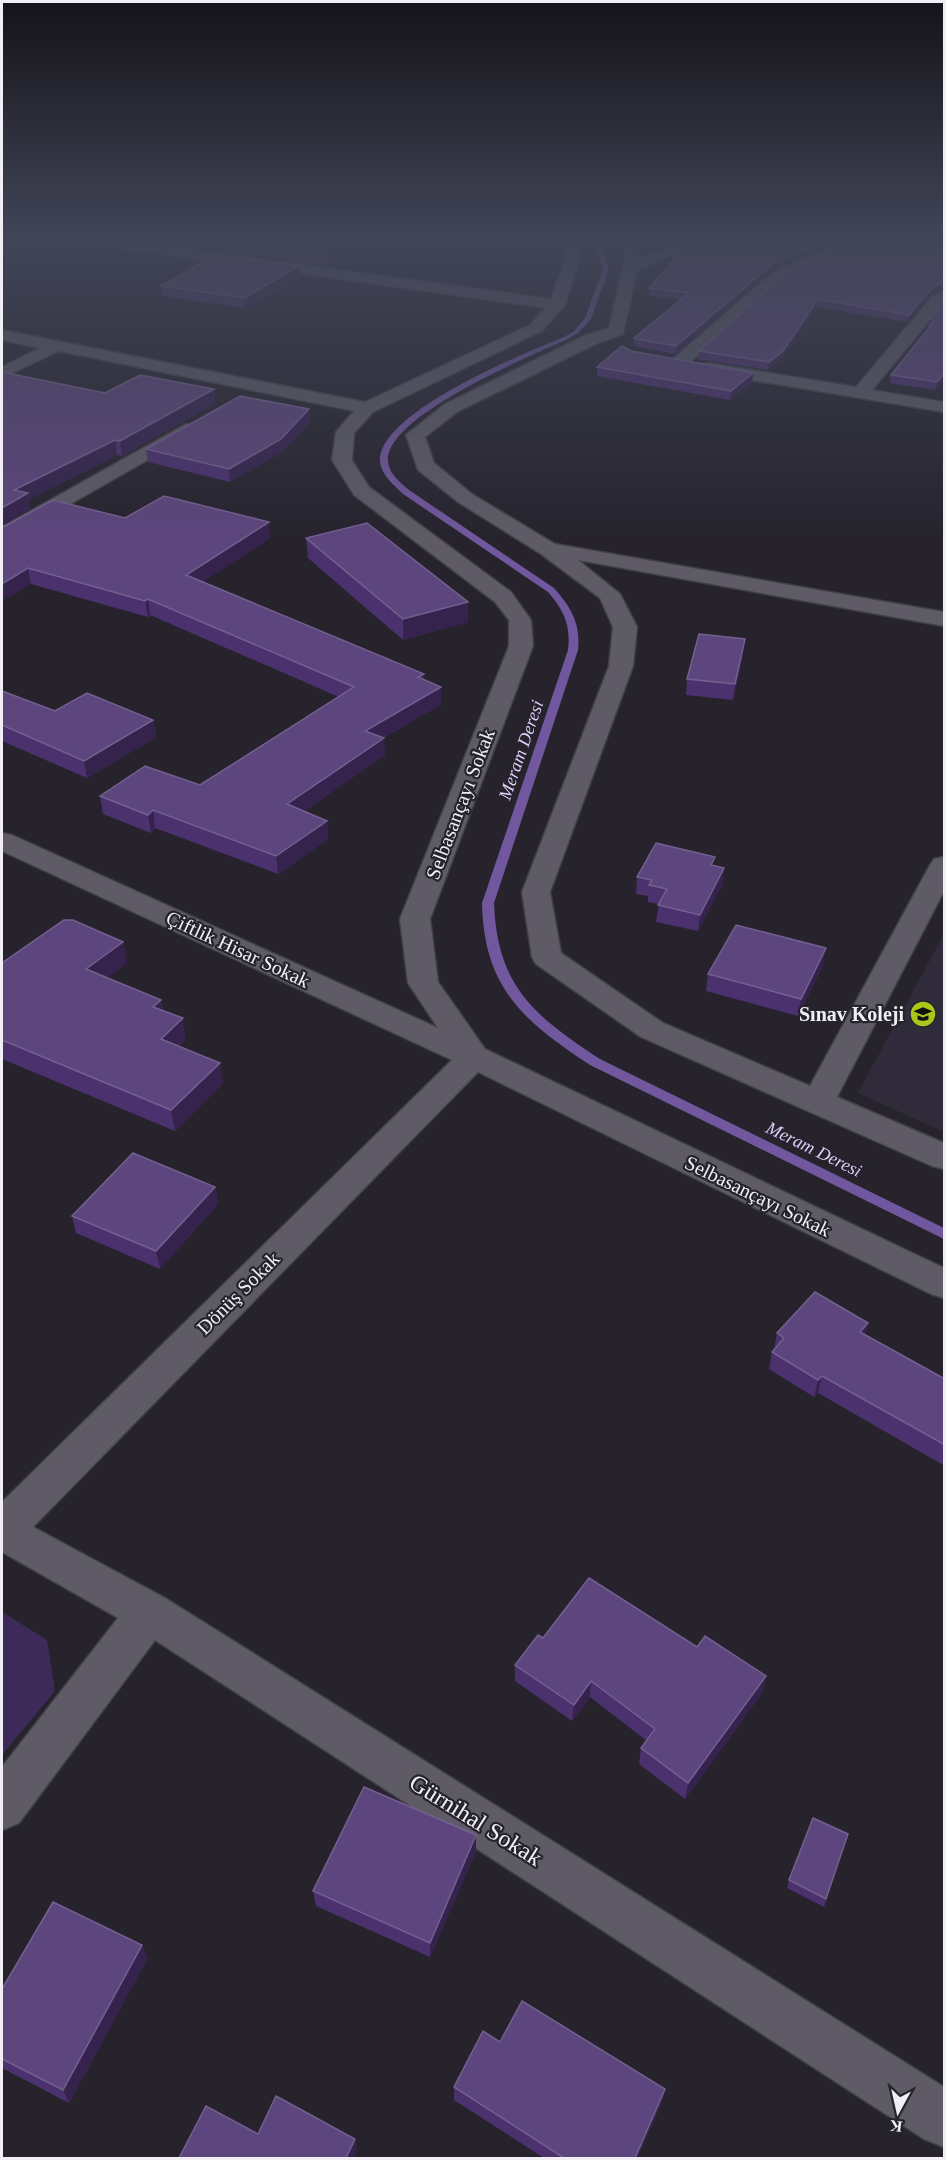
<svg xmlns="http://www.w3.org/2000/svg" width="946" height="2160" font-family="Georgia,serif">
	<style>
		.built { fill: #302b3a }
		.green { fill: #3d2a59 }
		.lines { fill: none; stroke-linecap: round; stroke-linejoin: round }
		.stream { fill: #71579d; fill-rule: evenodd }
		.minor-casing { stroke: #413e46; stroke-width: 3 }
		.minor { fill: #5e5b66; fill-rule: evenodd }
		.wall { fill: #4b316e }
		.shaded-wall { fill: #35234e }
		.building { fill: #5d467d; stroke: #746090; stroke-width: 1.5 }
		.labels { text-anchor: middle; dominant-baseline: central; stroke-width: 4.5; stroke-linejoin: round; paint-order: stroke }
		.far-water-label { font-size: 18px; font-style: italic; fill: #ded1f9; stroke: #26232d }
		.street-label { font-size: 20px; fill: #f1eff5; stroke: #26232d }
		.poi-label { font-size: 20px; font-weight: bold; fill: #f1eff5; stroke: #26232d; text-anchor: end }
		.near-street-label { font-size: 24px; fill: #f1eff5; stroke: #26232d }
	</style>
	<rect width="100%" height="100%" fill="#26232d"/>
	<path class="built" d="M 944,934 L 944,1132 L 858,1093 Z"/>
	<path class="green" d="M 2,1612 L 47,1640 L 55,1691 L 2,1755 Z"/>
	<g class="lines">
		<path class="stream" d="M 573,235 L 580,235 L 603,252 L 609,269 L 591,319 L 578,333 L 568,339 C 532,355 385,416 388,461 C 389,474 400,482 409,490 L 554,588 C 571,607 581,624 578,650 L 494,903 C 497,986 534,1016 600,1059 L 944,1228 L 944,1239 L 590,1065 C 523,1021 484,988 482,903 L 568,650 C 571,626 564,610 548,592 L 403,494 C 394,485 380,474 380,460 C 380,412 524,353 564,337 L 574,331 L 585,318 L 603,269 L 598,254 Z"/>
		<defs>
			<g id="minor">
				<path d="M 47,235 L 88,235 L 551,299 L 566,255 L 544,235 L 560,235 L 579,251 L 581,254 L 565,305 L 542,331 L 373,412 L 354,433 L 352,460 L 369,487 L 511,592 L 531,620 L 533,646 L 430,919 L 438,982 L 485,1049 L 944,1268 L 944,1298 L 931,1294 L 478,1072 L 33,1527 L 165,1598 L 944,2087 L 944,2147 L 924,2139 L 155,1640 L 19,1823 L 2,1830 L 2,1767 L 118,1618 L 2,1552 L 2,1502 L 452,1060 L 2,851 L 2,833 L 12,835 L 438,1028 L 408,983 L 400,919 L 509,646 L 509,620 L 495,602 L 354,495 L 332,460 L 336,432 L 354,411 L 59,351 L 2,378 L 2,367 L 40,348 L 2,340 L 2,330 L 365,402 L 530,325 L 545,308 L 54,239 Z"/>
				<path d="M 608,235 L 626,235 L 640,254 L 639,259 L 699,235 L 720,235 L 637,270 L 623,334 L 598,343 L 457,412 L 425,437 L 434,463 L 472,494 L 555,544 L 944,612 L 944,626 L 578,560 L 620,594 L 637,627 L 633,666 L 550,892 L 561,953 L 663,1023 L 810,1086 L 930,865 L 934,859 L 944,857 L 944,891 L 837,1097 L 944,1143 L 944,1169 L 932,1166 L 641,1037 L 536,964 L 532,957 L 522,892 L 609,666 L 613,627 L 600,598 L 541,554 L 458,502 L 418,470 L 406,435 L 445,404 L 586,335 L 609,328 L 626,254 Z"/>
				<path d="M 853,235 L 873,235 L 781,280 L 686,366 L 674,366 L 671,362 L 674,358 L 771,274 Z"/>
				<path d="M 944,290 L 944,303 L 872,390 L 944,402 L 944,412 L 709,373 L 703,372 L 700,368 L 703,364 L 709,363 L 856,387 L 932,297 Z"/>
				<path d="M 186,424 L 193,426 L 195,430 L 193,434 L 9,539 L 2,541 L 2,527 Z"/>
			</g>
		</defs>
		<use href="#minor" class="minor-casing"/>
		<use href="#minor" class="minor"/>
	</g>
	<g class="wall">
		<path d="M 108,235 L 373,235 L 328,265 Z"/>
		<path d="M 708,235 L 770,272 L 675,354 L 637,347 L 634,345 L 634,338 L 681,299 L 649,296 L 649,288 L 698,244 L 699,240 Z"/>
		<path d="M 945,235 L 945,289 L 944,288 L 930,296 L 907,322 L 817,307 L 782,358 L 768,370 L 698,359 L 699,351 Z"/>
		<path d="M 299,266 L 300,276 L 245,308 L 162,296 L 161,286 Z"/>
		<path d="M 945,300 L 945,377 L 935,390 L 890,383 L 891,375 L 930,326 L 928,326 L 929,319 Z"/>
		<path d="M 631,351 L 753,373 L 752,383 L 730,400 L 597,376 L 597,367 Z"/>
		<path d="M 2,372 L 105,393 L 214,389 L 215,403 L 122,456 L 117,455 L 29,499 L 30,508 L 2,525 Z"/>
		<path d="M 310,422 L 282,452 L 230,482 L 148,462 L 146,449 Z"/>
		<path d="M 125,518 L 270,538 L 202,582 L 424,680 L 441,704 L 383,738 L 385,755 L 304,811 L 327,821 L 328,839 L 278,874 L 155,828 L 151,833 L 103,814 L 100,796 L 200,785 L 339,697 L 150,615 L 148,617 L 31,584 L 2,527 Z"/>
		<path d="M 306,538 L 468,602 L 468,622 L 403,640 L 308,558 Z"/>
		<path d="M 743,654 L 733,700 L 686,695 L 687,679 Z"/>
		<path d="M 2,691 L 55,711 L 153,720 L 156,737 L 87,778 L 2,741 Z"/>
		<path d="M 714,866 L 724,868 L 722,885 L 698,931 L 656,922 L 659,904 L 648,902 L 648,896 L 636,894 L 637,877 Z"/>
		<path d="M 123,942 L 127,963 L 106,978 L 161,1000 L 163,1010 L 186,1039 L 179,1046 L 223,1083 L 175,1131 L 2,1059 L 2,963 Z"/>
		<path d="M 823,965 L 798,1016 L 706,991 L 708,974 Z"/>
		<path d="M 215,1187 L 218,1204 L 160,1269 L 76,1233 L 72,1216 Z"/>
		<path d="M 777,1333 L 865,1335 L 945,1379 L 945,1466 L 818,1393 L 814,1397 L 769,1369 L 772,1352 L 774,1350 Z"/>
		<path d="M 543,1638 L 697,1647 L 766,1676 L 762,1693 L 685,1799 L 639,1764 L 641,1748 L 647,1741 L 590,1697 L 572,1721 L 515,1681 L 515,1665 Z"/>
		<path d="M 848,1834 L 824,1907 L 787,1888 L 789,1880 Z"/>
		<path d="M 476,1835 L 476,1851 L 430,1957 L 316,1906 L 313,1891 Z"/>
		<path d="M 142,1945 L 147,1959 L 69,2103 L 2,2068 L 2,1989 Z"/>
		<path d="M 500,2042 L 665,2089 L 662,2102 L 637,2158 L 544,2158 L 454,2100 L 454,2087 Z"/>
	</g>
	<g class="shaded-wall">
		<path d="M 349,235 L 373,235 L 328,265 L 328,249 Z"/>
		<path d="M 834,235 L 847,235 L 770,272 L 675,354 L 676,346 L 771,265 Z"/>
		<path d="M 299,266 L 300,276 L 245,308 L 244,298 Z"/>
		<path d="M 945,281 L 944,288 L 930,296 L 907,322 L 909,315 L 932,288 Z"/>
		<path d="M 818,299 L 817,307 L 782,358 L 768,370 L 769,362 Z"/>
		<path d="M 945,372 L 945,377 L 935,390 L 937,382 Z"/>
		<path d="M 753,373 L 752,383 L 730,400 L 731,391 Z"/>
		<path d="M 214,389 L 215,403 L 122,456 L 120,441 Z"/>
		<path d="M 309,409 L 310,422 L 282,452 L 230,482 L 229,469 Z"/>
		<path d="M 115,440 L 117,455 L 29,499 L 30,508 L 2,525 L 2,508 L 14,490 Z"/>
		<path d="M 269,522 L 270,538 L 188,591 L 186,575 Z"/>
		<path d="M 28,568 L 31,584 L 2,601 L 2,584 Z"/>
		<path d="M 148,599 L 150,615 L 148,617 L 145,601 Z"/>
		<path d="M 468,602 L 468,622 L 403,640 L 403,619 Z"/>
		<path d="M 745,639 L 743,654 L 733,700 L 735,684 Z"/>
		<path d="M 424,674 L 425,690 L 418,677 Z"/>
		<path d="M 441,687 L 441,704 L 365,748 L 365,731 Z"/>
		<path d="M 153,720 L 156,737 L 87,778 L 84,761 Z"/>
		<path d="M 384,738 L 385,755 L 288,822 L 287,804 Z"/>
		<path d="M 153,810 L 155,828 L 151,833 L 148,815 Z"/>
		<path d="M 327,821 L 328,839 L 278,874 L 276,856 Z"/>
		<path d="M 724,868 L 722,885 L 698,931 L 700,915 Z"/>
		<path d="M 123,942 L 127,963 L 90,990 L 86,969 Z"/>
		<path d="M 826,948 L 823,965 L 798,1016 L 801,999 Z"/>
		<path d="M 161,1000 L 164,1020 L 153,1007 Z"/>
		<path d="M 183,1018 L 186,1039 L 165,1060 L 161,1039 Z"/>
		<path d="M 220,1063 L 223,1083 L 175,1131 L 171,1110 Z"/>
		<path d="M 215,1187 L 218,1204 L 160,1269 L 156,1251 Z"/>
		<path d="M 868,1323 L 864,1341 L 860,1332 Z"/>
		<path d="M 822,1376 L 818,1393 L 814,1397 L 818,1380 Z"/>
		<path d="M 766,1676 L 762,1693 L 685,1799 L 688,1783 Z"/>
		<path d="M 591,1681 L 590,1697 L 572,1721 L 574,1705 Z"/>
		<path d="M 476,1835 L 476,1851 L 430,1957 L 430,1943 Z"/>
		<path d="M 142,1945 L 147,1959 L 69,2103 L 63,2090 Z"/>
		<path d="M 665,2089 L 662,2102 L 637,2158 L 635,2158 Z"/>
		<path d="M 355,2139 L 357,2151 L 354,2158 L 346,2158 Z"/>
	</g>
	<g class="building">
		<path d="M 222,235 L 349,235 L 328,249 Z"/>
		<path d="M 708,235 L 834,235 L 771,265 L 676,346 L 637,339 L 634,338 L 689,293 L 649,288 L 683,249 L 705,241 L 699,240 Z"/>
		<path d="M 864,235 L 945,235 L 945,281 L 932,288 L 909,315 L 818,299 L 783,351 L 769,362 L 699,351 L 783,275 Z"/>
		<path d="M 215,255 L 299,266 L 244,298 L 161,286 Z"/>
		<path d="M 945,300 L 945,372 L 937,382 L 891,375 L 935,320 L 929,319 Z"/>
		<path d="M 622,346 L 631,351 L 753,373 L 731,391 L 597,367 Z"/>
		<path d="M 2,372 L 105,393 L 140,375 L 214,389 L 120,441 L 115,440 L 14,490 L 28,493 L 2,508 Z"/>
		<path d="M 240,396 L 309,409 L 281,439 L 229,469 L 146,449 Z"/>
		<path d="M 164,496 L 269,522 L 186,575 L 424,674 L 418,677 L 441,687 L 365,731 L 384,738 L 287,804 L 327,821 L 276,856 L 153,810 L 148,815 L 100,796 L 145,766 L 200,785 L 354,687 L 148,599 L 145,601 L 28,568 L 2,584 L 2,527 L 7,525 L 53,500 L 125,518 Z"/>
		<path d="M 367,523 L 468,602 L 403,619 L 306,538 Z"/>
		<path d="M 699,634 L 745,639 L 735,684 L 687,679 Z"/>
		<path d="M 2,691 L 55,711 L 87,693 L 153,720 L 84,761 L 2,725 Z"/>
		<path d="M 656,843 L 715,857 L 711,865 L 724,868 L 700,915 L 658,905 L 667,889 L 649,885 L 652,880 L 637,877 Z"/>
		<path d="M 64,920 L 73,920 L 123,942 L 86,969 L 161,1000 L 153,1007 L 183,1018 L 161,1039 L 220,1063 L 171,1110 L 2,1040 L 2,963 Z"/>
		<path d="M 736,925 L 826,948 L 801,999 L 708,974 Z"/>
		<path d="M 133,1153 L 215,1187 L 156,1251 L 72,1216 Z"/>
		<path d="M 815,1292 L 868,1323 L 860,1332 L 945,1379 L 945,1445 L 822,1376 L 818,1380 L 772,1352 L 784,1338 L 777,1333 Z"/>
		<path d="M 589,1578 L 697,1647 L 705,1636 L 766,1676 L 688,1783 L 641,1748 L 655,1729 L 591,1681 L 574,1705 L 515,1665 L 538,1635 L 543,1638 Z"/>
		<path d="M 364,1787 L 476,1835 L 430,1943 L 313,1891 Z"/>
		<path d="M 813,1818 L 848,1834 L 826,1899 L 789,1880 Z"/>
		<path d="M 53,1902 L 142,1945 L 63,2090 L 2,2059 L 2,1989 Z"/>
		<path d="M 522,2001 L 665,2089 L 635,2158 L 564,2158 L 454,2087 L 483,2031 L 500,2042 Z"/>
		<path d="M 276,2096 L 355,2139 L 346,2158 L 179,2158 L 206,2106 L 258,2134 Z"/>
	</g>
	<linearGradient id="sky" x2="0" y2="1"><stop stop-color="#151319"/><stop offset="0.44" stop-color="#414557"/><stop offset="1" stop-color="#414557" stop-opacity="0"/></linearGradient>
	<rect width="946" height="538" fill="url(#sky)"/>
	<defs>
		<symbol id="school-disc" viewBox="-11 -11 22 22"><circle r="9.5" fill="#a9c71a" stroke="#26232d"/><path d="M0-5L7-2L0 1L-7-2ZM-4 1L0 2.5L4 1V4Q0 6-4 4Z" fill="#111"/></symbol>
	</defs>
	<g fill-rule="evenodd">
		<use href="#school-disc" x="908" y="999" width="30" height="30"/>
	</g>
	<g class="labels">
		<g class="far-water-label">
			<text transform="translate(521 750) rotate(-71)">Meram Deresi</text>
			<text transform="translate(814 1149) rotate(26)">Meram Deresi</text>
		</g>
		<g class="street-label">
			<text transform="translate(460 804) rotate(-69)">Selbasançayı Sokak</text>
			<text transform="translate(238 949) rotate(25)">Çiftlik Hisar Sokak</text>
			<text transform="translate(758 1196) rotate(26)">Selbasançayı Sokak</text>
			<text transform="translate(238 1293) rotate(-45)">Dönüş Sokak</text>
		</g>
		<g class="poi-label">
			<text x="904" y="1014">Sınav Koleji</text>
		</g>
		<g class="near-street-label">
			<text transform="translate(476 1820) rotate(32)">Gürnihal Sokak</text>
		</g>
	</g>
	<rect width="946" height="2160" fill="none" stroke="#f1eff5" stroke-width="6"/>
	<g transform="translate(898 2112) rotate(188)" stroke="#26232d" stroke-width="4.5" paint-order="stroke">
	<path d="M0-4.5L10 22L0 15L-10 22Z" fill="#f1eff5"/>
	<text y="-9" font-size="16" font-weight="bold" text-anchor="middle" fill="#f1eff5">K</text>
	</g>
</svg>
